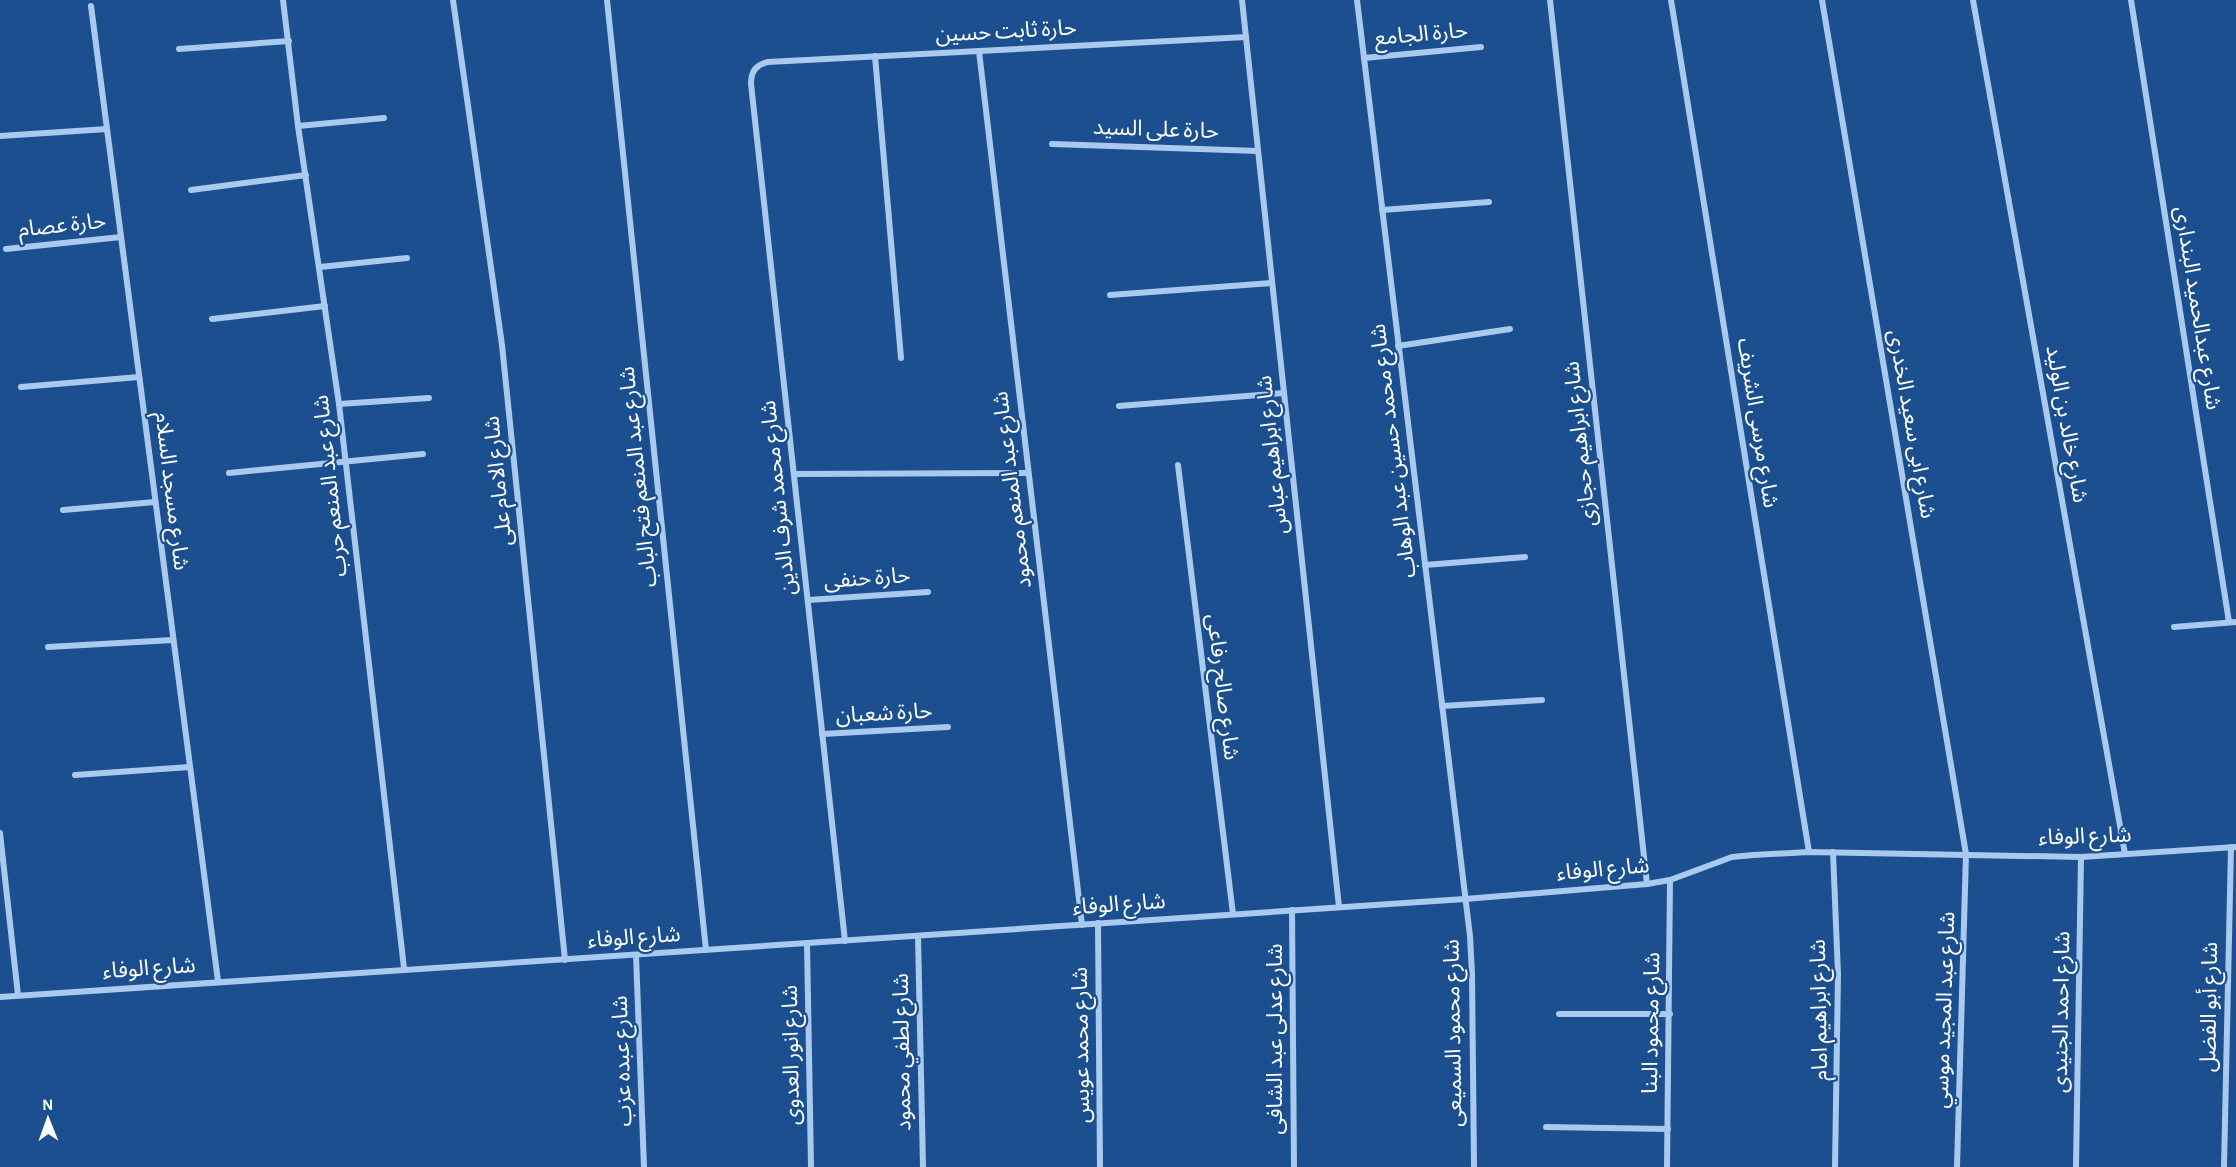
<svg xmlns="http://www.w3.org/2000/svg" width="2236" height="1167" font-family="'Alegreya Sans','Noto Sans Arabic',sans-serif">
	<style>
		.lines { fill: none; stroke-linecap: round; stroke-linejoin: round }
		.street { stroke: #a9c9ee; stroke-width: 6 }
		.labels { text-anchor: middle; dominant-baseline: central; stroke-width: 4.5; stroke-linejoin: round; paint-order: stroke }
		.street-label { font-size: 22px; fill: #fff; stroke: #1b4f8f }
	</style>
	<rect width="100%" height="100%" fill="#1b4f8f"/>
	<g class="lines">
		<g class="street">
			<path d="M 283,0 L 298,126 L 339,404 L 404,968"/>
			<path d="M 453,0 L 502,345 L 565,960"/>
			<path d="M 607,0 L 706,950"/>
			<path d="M 1242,0 L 1339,907"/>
			<path d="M 1357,0 L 1470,936 L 1472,974 L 1474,1167"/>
			<path d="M 1550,0 L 1647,884"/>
			<path d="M 1671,0 L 1809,852"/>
			<path d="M 1822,0 L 1966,854 L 1957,1167"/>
			<path d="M 1973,0 L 2125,854"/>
			<path d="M 2131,0 L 2229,622"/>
			<path d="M 91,6 L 218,981"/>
			<path d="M 179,49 L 289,41"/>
			<path d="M 979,51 L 1082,925"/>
			<path d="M 875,56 L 901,358"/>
			<path d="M 1364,58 L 1481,47"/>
			<path d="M 298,126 L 384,118"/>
			<path d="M 0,136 L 107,129"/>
			<path d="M 1052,144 L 1258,151"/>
			<path d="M 191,190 L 306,175"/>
			<path d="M 1382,210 L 1489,202"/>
			<path d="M 6,249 L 121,237"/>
			<path d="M 320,267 L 407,258"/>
			<path d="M 1110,295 L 1272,283"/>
			<path d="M 212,319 L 325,306"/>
			<path d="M 1398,346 L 1510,329"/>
			<path d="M 21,387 L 139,377"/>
			<path d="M 339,404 L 429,398"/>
			<path d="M 1119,406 L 1284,393"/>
			<path d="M 1178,465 L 1233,914"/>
			<path d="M 229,473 L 423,454"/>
			<path d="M 794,474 L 1028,473"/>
			<path d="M 63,510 L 155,502"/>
			<path d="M 1425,565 L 1525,557"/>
			<path d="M 808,600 L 928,592"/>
			<path d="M 2174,627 L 2236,622"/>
			<path d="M 48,647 L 173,640"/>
			<path d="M 1442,706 L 1542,700"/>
			<path d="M 822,734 L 948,727"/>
			<path d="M 75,775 L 190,767"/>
			<path d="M 0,833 L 18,995"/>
			<path d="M 1833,852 L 1838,974 L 1835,1167"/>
			<path d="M 1292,910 L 1294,1167"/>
			<path d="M 1098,923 L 1100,1167"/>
			<path d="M 918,936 L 923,1167"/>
			<path d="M 845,941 L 751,84 C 751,72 755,65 768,62 L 1246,37"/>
			<path d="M 807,943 L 811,1167"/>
			<path d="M 636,955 L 644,1167"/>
			<path d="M 0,997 L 1465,899 L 1647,884 L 1670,880 L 1732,857 L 1753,855 L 1809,852 L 2081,857 L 2236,847"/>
			<path d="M 1559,1014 L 1670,1014"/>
			<path d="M 1546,1127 L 1668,1129"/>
			<path d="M 1667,1167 L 1670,880"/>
			<path d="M 2076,1167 L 2081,857"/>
			<path d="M 2224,1167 L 2231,847"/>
		</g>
	</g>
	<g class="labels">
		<g class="street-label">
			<text transform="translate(1006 31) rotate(-3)">حارة ثابت حسين</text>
			<text transform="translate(1421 34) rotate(-5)">حارة الجامع</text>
			<text transform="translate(1156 129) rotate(2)">حارة على السيد</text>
			<text transform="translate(62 225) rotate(-6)">حارة عصام</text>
			<text transform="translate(2198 308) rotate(81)">شارع عبدالحميد البندارى</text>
			<text transform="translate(1758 423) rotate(81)">شارع مرسى الشريف</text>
			<text transform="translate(1912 424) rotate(80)">شارع ابى سعيد الخدرى</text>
			<text transform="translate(2067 424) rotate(80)">شارع خالد بن الوليد</text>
			<text transform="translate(1580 444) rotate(-96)">شارع ابراهيم حجازى</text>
			<text transform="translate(1393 451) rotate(-97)">شارع محمد حسين عبد الوهاب</text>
			<text transform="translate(1272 455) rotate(-96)">شارع ابراهيم عباس</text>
			<text transform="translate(638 477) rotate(-96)">شارع عبد المنعم فتح الباب</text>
			<text transform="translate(498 481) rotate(-96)">شارع الامام على</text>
			<text transform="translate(330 486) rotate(-96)">شارع عبد المنعم حرب</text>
			<text transform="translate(1012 490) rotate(-97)">شارع عبد المنعم محمود</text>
			<text transform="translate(172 491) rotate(83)">شارع مسجد السلام</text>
			<text transform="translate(778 498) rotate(-96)">شارع محمد شرف الدين</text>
			<text transform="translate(867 578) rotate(-4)">حارة حنفى</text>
			<text transform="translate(1223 687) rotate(83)">شارع صالح رفاعى</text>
			<text transform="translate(884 713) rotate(-3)">حارة شعبان</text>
			<text transform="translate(2085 836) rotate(-2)">شارع الوفاء</text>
			<text transform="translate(1603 869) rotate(-5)">شارع الوفاء</text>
			<text transform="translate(1119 904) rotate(-4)">شارع الوفاء</text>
			<text transform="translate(634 937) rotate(-4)">شارع الوفاء</text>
			<text transform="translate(149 968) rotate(-4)">شارع الوفاء</text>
			<text transform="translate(2209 1007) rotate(-89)">شارع أبو الفضل</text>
			<text transform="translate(1819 1010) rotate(-91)">شارع ابراهيم امام</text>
			<text transform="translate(1944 1010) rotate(-88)">شارع عبد المجيد موسي</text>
			<text transform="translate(2061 1012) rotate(-89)">شارع احمد الجنيدى</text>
			<text transform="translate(1651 1023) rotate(-89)">شارع محمود البنا</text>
			<text transform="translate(1453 1033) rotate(-91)">شارع محمود السميعى</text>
			<text transform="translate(1275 1039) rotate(-90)">شارع عدلى عبد الشافى</text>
			<text transform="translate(1081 1045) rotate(-91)">شارع محمد عويس</text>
			<text transform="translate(902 1052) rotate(-91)">شارع لطفي محمود</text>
			<text transform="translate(791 1055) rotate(-91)">شارع انور العدوى</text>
			<text transform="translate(622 1061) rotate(-92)">شارع عبده عزب</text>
		</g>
	</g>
	<g transform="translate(48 1119) rotate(359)" stroke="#1b4f8f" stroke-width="4.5" paint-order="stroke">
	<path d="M0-4.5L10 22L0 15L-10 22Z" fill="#ffffff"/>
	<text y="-9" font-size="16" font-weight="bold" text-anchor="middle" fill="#ffffff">N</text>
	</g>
</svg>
